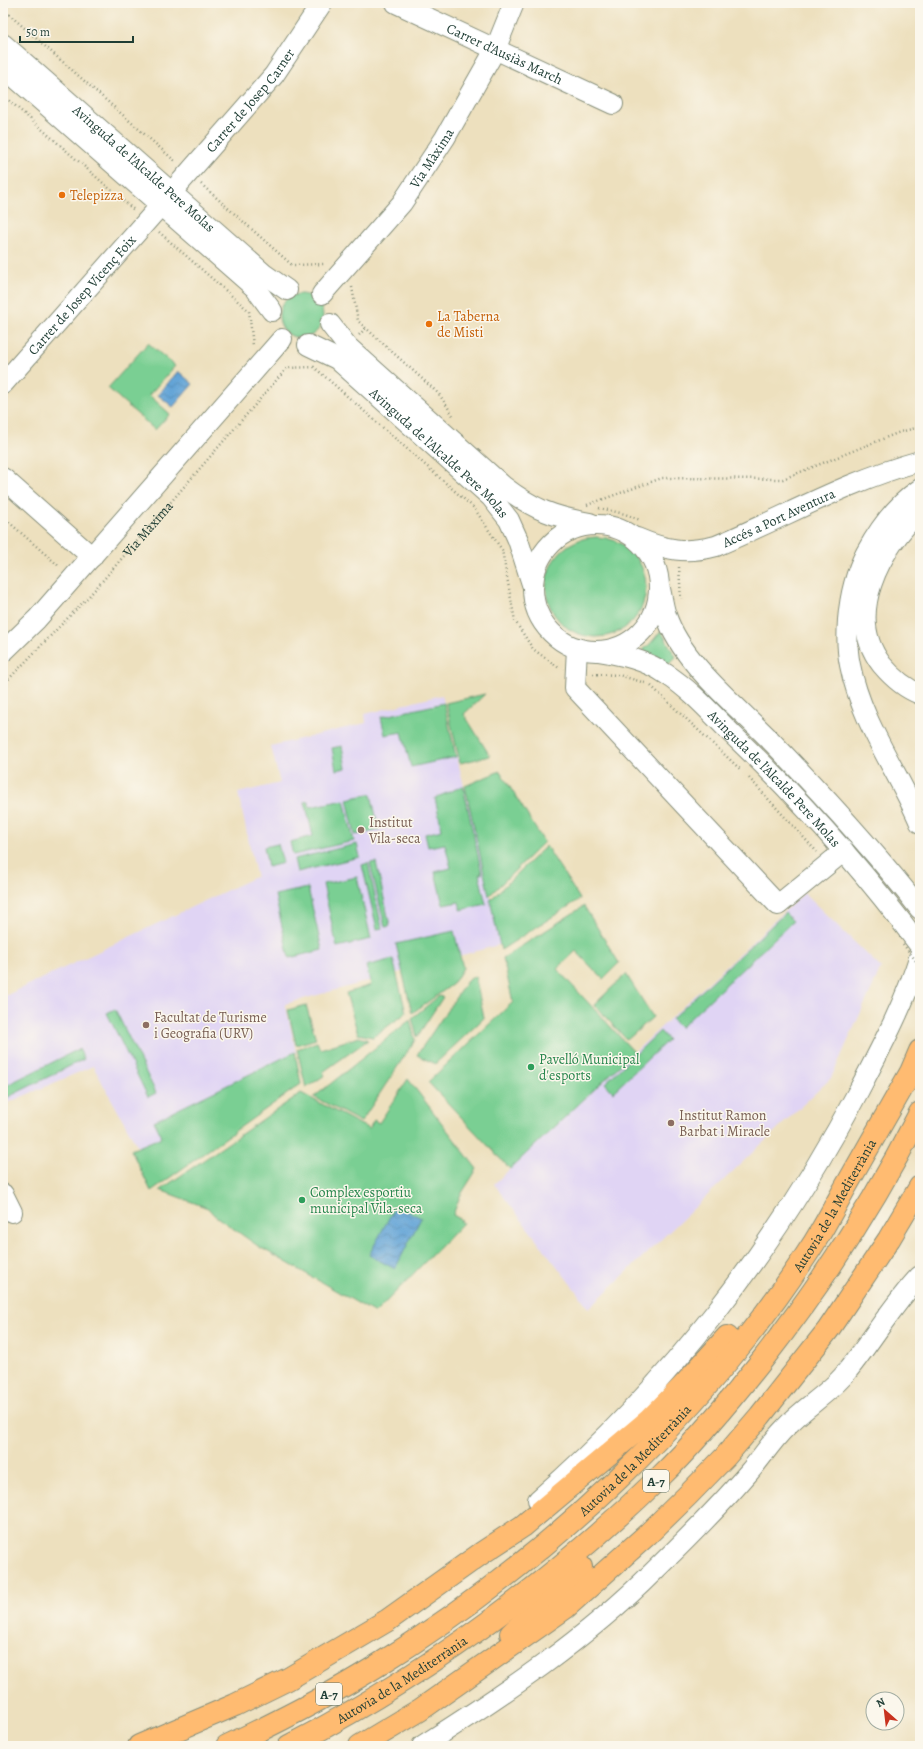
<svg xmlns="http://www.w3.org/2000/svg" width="923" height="1749" font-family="Alegreya,serif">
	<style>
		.built { fill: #e0d4f4 }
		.grass { fill: #7acf93; stroke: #4c8664 }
		.water { fill: url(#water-waves); stroke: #427086 }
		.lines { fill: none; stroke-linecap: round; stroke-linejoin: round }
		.minor-casing { stroke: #868e79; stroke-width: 22 }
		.highway-casing { stroke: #868e79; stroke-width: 24 }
		.path { stroke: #868e79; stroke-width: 2.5; stroke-dasharray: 1 3; stroke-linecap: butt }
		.minor { stroke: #fff; stroke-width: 20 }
		.highway { stroke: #ffbb71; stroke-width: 22 }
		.path-bridge { stroke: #868e79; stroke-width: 2.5; stroke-dasharray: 1 3; stroke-linecap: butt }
		.food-dot { fill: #e8710a; stroke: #fbf7ec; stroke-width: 1.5 }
		.education-dot { fill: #8d6e63; stroke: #fbf7ec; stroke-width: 1.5 }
		.leisure-dot { fill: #2e9e5b; stroke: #fbf7ec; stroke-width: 1.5 }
		.labels { text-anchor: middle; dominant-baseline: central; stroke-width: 3; stroke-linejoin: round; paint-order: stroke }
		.shield { fill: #fbf7ec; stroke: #61756b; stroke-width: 1 }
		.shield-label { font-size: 13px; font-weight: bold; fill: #1f3d34 }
		.street-label { font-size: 14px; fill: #1f3d34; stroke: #fbf7ec }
		.food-label { font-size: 14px; fill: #c56008; stroke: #fbf7ec; text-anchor: start }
		.education-label { font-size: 14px; fill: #785e54; stroke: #fbf7ec; text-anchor: start }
		.leisure-label { font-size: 14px; fill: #27864d; stroke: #fbf7ec; text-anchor: start }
	</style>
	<defs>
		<pattern id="water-waves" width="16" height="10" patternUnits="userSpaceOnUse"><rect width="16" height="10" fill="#64a4d7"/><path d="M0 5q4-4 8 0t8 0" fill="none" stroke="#5287af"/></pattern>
	</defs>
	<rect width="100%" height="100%" fill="#fbf7ec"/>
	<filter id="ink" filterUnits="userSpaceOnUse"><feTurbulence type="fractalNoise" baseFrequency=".025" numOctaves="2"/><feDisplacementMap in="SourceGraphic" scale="8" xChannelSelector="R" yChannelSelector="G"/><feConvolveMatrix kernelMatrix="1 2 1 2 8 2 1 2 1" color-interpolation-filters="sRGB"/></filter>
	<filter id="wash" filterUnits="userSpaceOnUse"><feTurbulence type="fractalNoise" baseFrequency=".012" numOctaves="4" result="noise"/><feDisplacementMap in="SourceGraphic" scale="16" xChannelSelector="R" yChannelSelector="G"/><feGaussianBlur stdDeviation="0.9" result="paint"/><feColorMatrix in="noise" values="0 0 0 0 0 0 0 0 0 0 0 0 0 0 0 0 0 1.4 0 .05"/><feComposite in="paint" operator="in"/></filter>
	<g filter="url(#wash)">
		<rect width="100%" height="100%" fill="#ede0be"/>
		<g class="built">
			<path d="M 442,695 L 502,944 L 285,1004 L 238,793 L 280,783 L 271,746 L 366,723 L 365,714 Z"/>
			<path d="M 257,876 L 296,1052 L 235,1081 L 192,1123 L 138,1147 L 93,1066 L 3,1105 L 3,997 Z"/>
			<path d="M 804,893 L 881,968 L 831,1078 L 589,1308 L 494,1184 Z"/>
		</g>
		<g class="grass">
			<circle cx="301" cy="316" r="22"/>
			<path d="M 148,343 L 175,366 L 149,395 L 170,414 L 155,430 L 108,388 Z"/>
			<circle cx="596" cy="587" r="50"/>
			<path d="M 661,631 L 676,657 L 669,664 L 643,650 L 650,644 Z"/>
			<path d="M 485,694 L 464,714 L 490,756 L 460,763 L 446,703 Z"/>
			<path d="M 444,703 L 456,757 L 411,767 L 402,732 L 385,735 L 381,717 Z"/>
			<path d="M 342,746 L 346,768 L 336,770 L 332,748 Z"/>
			<path d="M 500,771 L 544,842 L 489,896 L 465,786 Z"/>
			<path d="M 463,786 L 482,874 L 479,874 L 486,904 L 461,910 L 459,902 L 443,905 L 435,872 L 451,868 L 445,844 L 428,847 L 425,834 L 442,830 L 435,798 Z"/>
			<path d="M 371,794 L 379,830 L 355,835 L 347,799 Z"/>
			<path d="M 344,800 L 354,841 L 293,855 L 290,842 L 313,836 L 305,802 L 308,801 L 310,807 Z"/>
			<path d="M 278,844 L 283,863 L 268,867 L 264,847 Z"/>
			<path d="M 357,844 L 360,857 L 297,872 L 294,859 Z"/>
			<path d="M 546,846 L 580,899 L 501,950 L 490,900 Z"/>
			<path d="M 376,862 L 390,926 L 385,927 L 370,863 Z"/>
			<path d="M 368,863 L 382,928 L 377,929 L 362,865 Z"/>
			<path d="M 357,877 L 371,939 L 337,947 L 323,884 Z"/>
			<path d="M 308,888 L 322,950 L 289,958 L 275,895 Z"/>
			<path d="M 584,906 L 619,963 L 603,979 L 576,951 L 557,969 L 634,1052 L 510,1169 L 428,1082 L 513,1002 L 503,958 Z"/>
			<path d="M 785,913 L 793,921 L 680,1028 L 672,1019 Z"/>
			<path d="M 454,931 L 463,968 L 453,984 L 412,1013 L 396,944 Z"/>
			<path d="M 393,959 L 406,1013 L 373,1037 L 358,1034 L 346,993 L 371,985 L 366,966 Z"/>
			<path d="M 626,974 L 653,1017 L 627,1040 L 594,1005 Z"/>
			<path d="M 475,976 L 484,1018 L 435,1064 L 417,1055 L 467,981 Z"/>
			<path d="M 439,996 L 443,997 L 417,1037 L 412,1018 Z"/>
			<path d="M 306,1005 L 316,1039 L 296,1045 L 288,1010 Z"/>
			<path d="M 115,1009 L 156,1093 L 148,1097 L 107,1013 Z"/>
			<path d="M 410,1020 L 415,1040 L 361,1122 L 314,1097 Z"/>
			<path d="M 660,1031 L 668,1040 L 613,1092 L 605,1083 Z"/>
			<path d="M 359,1037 L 368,1040 L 323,1072 L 325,1075 L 306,1088 L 297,1049 L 317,1042 L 320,1049 Z"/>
			<path d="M 79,1049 L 84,1059 L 6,1098 L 3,1093 L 3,1087 Z"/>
			<path d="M 295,1052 L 301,1084 L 151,1191 L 131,1150 L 162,1137 L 154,1121 Z"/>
			<path d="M 408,1079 L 477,1169 L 460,1196 L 453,1215 L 462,1220 L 460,1221 L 463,1223 L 375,1313 L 258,1246 L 214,1215 L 208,1208 L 160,1190 L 301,1093 L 369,1129 L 374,1120 L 379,1123 Z"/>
		</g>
		<g class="water">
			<path d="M 178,371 L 193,384 L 173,407 L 158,395 Z"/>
			<path d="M 396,1205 L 421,1218 L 395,1269 L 369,1255 Z"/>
		</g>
	</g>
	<g filter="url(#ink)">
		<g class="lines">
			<defs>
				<g id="minor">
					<path id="s2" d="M 396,3 L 613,104"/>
					<path id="s3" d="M 3,44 L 264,274 L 287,290"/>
					<path d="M 3,67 L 255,288 L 272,311"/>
					<path id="s4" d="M 171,193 L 274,75 L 322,3"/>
					<path id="s5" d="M 322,294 L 402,203 L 445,138 L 495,50 L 514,3"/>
					<path d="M 330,324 L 348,347 L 503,486 C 533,509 553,517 590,523"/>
					<path id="s6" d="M 308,345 L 337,359 L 491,497 L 509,520 L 518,540 L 532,584"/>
					<path id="s7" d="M 3,384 L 161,205"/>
					<path d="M 3,478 L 92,557"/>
					<path d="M 920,489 C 896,505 880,527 866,553 C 855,574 850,596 848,620 C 847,634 847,651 850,665 C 861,722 898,771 920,823"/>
					<path d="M 920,511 C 881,548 843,615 882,665 C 893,678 904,688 920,694"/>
					<circle cx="596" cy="588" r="63"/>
					<path id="s8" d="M 637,538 C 665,550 686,554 716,546 C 785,517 847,481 920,461"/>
					<path d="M 660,589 C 662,597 663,607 666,615 C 682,664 740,708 775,745 C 825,797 875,851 920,909"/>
					<path d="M 577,648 L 575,688 L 778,905 L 844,851"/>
					<path id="s9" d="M 598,651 C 622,655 646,660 666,674 C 691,690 712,714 733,735 C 801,800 864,871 920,946"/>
					<path d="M 3,652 L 37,619 L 282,339"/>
					<path d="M 3,1194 L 12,1212"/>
					<path d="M 538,1500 C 669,1386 778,1244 859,1090 C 882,1046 905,1003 920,955"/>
					<path d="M 422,1746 C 504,1694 585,1640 654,1571 C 687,1539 720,1506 750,1471 C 762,1457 772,1441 785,1428 C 803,1408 827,1395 844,1375 C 871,1343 891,1306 920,1276"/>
				</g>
				<g id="highway">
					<path d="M 511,1634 L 581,1567"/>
					<path d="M 139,1746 L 235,1705 L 288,1679 L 388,1620 L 482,1553 L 523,1526 L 648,1421 L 683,1386 L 727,1337"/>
					<path id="s10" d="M 227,1746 C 278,1722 327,1697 375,1667 C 545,1562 706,1412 814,1243 C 825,1225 835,1206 845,1188 C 867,1149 889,1110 911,1072 L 920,1051"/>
					<path id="s11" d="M 289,1746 C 426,1675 550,1584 661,1476 C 697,1441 732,1398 763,1359 C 823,1282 876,1200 920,1113"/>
					<path d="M 360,1746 L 420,1710 L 565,1608 L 648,1534 L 688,1495 L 725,1457 L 760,1416 L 828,1330 L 889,1239 L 920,1187"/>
				</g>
			</defs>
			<use href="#minor" class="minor-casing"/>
			<use href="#highway" class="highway-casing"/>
			<g class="path">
				<path d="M 3,9 L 176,162"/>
				<path d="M 3,95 L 135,211"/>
				<path d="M 201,184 L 292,265 L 325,264"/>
				<path d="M 159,232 L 249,311 L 253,346"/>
				<path d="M 352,287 L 358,321 L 439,394 L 454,417"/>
				<path d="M 359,335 L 366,328"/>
				<path d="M 587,505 L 662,478 L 783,479 L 900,432 L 920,427"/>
				<path d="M 599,508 L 625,514 L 640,520"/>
				<path d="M 3,517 L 60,567"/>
				<path d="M 679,567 L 681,599"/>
				<path d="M 593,674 L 619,675 L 645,683"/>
				<path id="s1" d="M 3,685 L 91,594 L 287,368 L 314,367 L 474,508 L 502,550 L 515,621 L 533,649 L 559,668"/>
				<path d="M 651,686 L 741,770"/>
				<path d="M 749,778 L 817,852"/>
			</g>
			<use href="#minor" class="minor"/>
			<use href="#highway" class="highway"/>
			<path class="path-bridge" d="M 903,944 L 920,966"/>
		</g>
	</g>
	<g class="food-dot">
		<circle cx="62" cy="195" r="4"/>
		<circle cx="429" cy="324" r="4"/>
	</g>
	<g class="education-dot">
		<circle cx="361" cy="830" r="4"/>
		<circle cx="146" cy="1025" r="4"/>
		<circle cx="671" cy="1123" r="4"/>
	</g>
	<g class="leisure-dot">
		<circle cx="531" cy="1067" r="4"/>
		<circle cx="302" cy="1200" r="4"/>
	</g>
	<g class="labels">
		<g class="shield">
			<rect x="643" y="1470" width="26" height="22" rx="3"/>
			<rect x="316" y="1683" width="26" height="22" rx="3"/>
		</g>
		<g class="shield-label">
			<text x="656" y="1481">A-7</text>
			<text x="329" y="1694">A-7</text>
		</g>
		<g class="street-label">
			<text stroke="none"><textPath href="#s2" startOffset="120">Carrer d'Ausiàs March</textPath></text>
			<text stroke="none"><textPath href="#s4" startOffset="122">Carrer de Josep Carner</textPath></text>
			<text stroke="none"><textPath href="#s5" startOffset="175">Via Màxima</textPath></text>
			<text stroke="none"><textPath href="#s3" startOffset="188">Avinguda de l'Alcalde Pere Molas</textPath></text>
			<text stroke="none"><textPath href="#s7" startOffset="119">Carrer de Josep Vicenç Foix</textPath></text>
			<text stroke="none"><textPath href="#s6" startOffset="171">Avinguda de l'Alcalde Pere Molas</textPath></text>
			<text stroke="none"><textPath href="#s8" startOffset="150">Accés a Port Aventura</textPath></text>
			<text stroke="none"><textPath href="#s1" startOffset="213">Via Màxima</textPath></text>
			<text stroke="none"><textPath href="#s9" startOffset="223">Avinguda de l'Alcalde Pere Molas</textPath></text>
			<text stroke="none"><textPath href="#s10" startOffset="826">Autovia de la Mediterrània</textPath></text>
			<text stroke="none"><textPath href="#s10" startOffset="501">Autovia de la Mediterrània</textPath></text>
			<text stroke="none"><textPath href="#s11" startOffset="131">Autovia de la Mediterrània</textPath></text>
		</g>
		<g class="food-label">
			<text x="70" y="195">Telepizza</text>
			<text x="437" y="316">La Taberna<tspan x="437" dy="16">de Misti</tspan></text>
		</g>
		<g class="education-label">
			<text x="369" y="822">Institut<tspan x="369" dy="16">Vila-seca</tspan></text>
			<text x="154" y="1017">Facultat de Turisme<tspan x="154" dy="16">i Geografia (URV)</tspan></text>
			<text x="679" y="1115">Institut Ramon<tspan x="679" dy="16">Barbat i Miracle</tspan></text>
		</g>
		<g class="leisure-label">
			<text x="539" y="1059">Pavelló Municipal<tspan x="539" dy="16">d'esports</tspan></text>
			<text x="310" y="1192">Complex esportiu<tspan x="310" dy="16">municipal Vila-seca</tspan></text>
		</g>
	</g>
	<rect width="923" height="1749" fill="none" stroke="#fbf7ec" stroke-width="16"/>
	<g transform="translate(885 1711) rotate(332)"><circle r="19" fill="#fbf7ec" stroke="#a3ada2"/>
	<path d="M0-3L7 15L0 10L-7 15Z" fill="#c8321e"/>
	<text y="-6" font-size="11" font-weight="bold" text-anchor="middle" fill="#1f3d34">N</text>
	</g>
	<path d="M20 36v6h113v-6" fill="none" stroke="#1f3d34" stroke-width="2"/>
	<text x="26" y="36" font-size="12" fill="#1f3d34" stroke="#fbf7ec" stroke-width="3" paint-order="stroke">50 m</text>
</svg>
